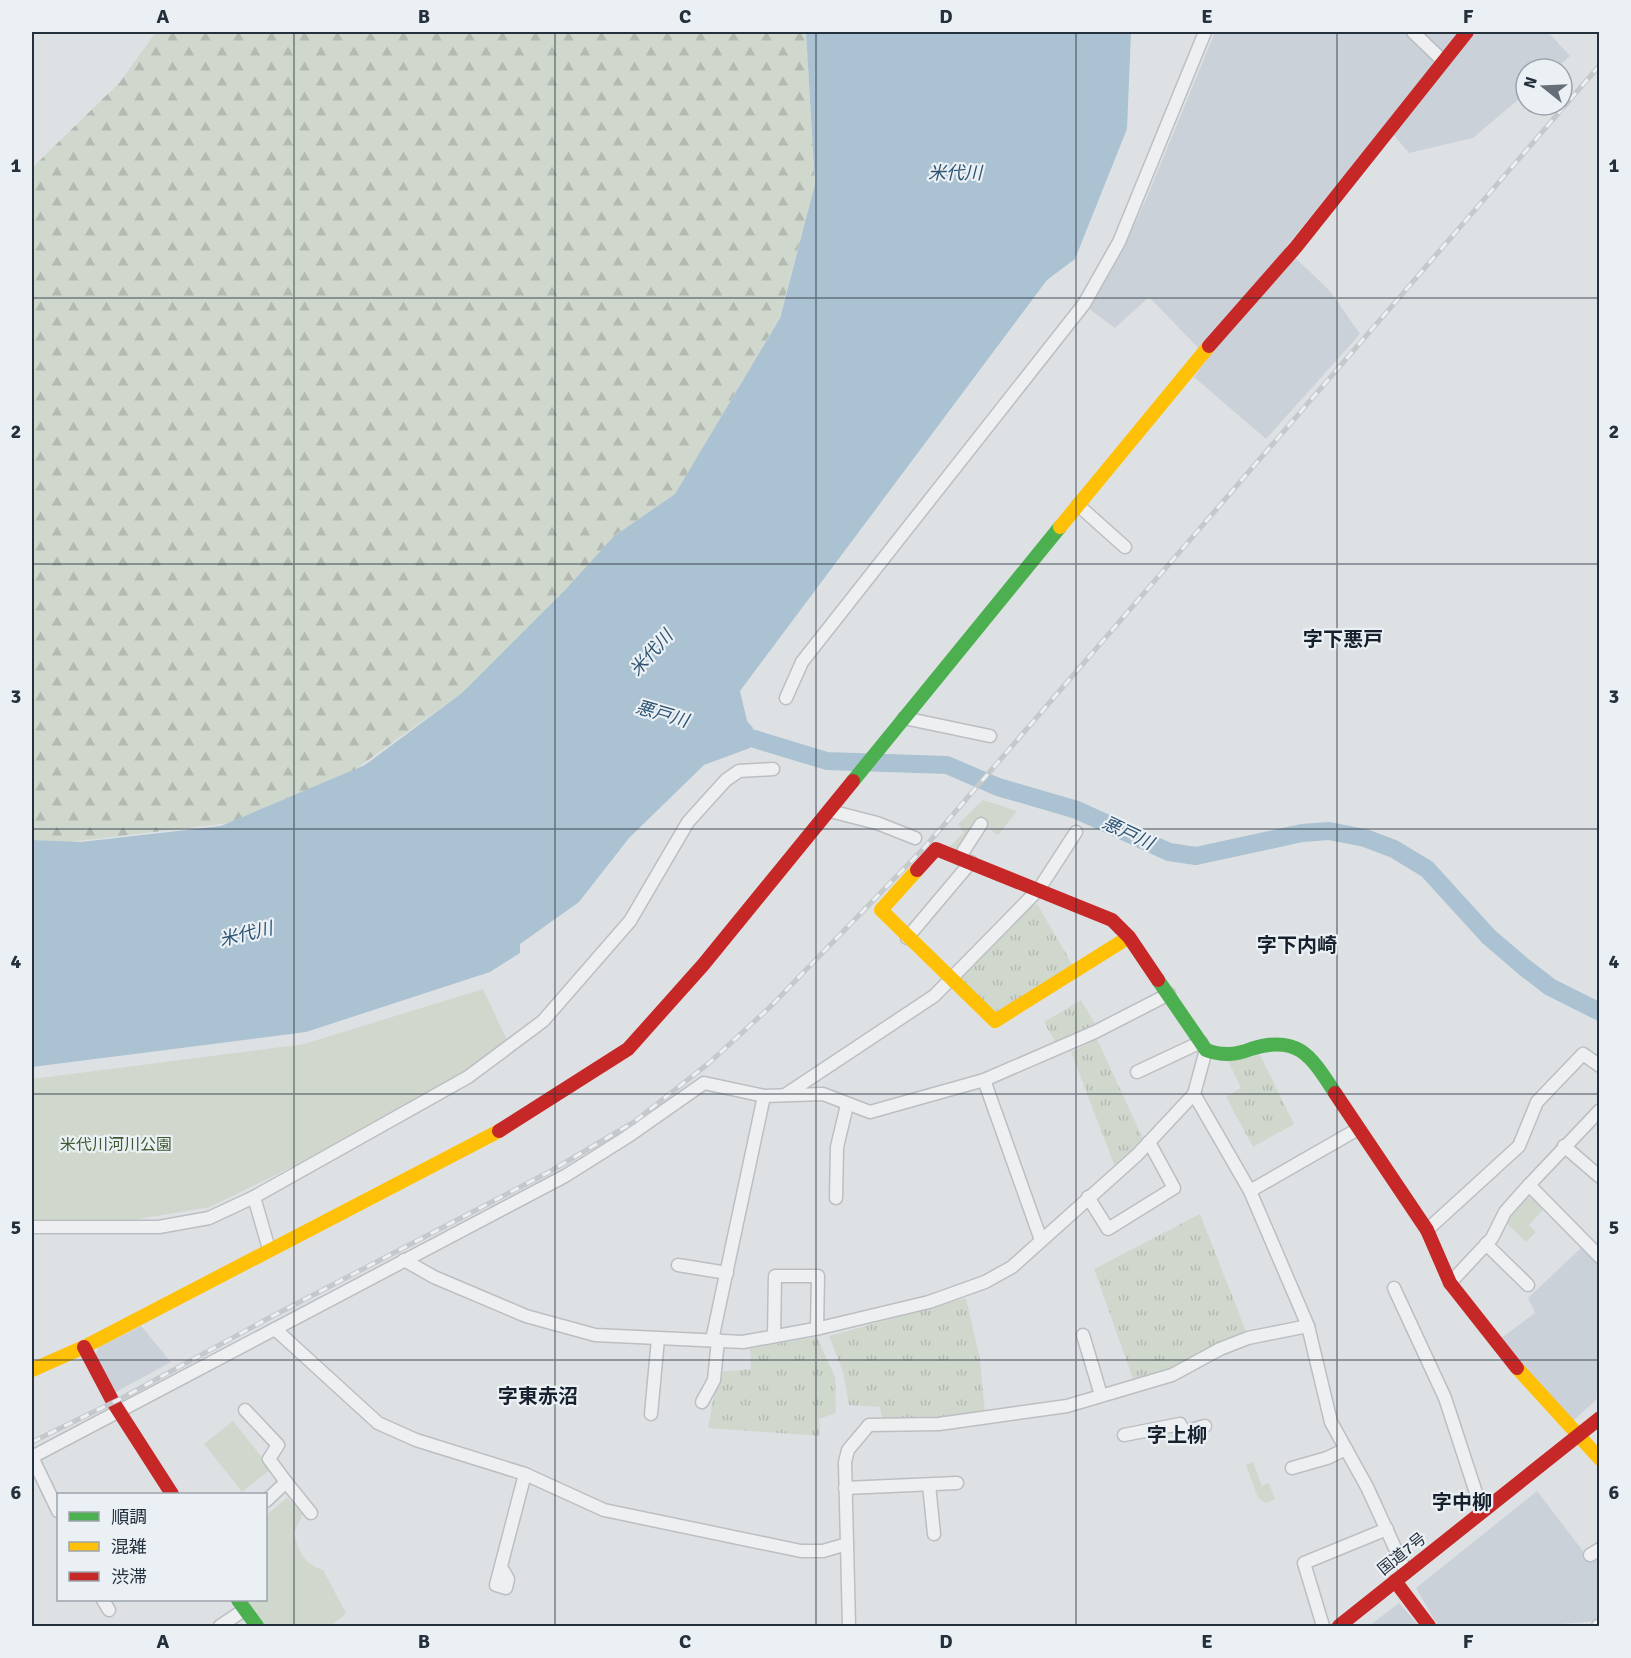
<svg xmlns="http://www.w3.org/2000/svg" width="1631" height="1658" font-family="Signika,'Noto Sans JP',sans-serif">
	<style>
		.built { fill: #cbd1d8 }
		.grass { fill: url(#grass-tufts) }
		.forest { fill: url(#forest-firs) }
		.park { fill: #d0d8ce }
		.water { fill: #aac2d1 }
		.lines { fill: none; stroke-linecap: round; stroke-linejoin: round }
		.river { stroke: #aac2d1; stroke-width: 18 }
		.street-casing { stroke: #bcbfc2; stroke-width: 15 }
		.street { stroke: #edeff1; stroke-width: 12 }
		.fast { stroke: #4caf50; stroke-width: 14 }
		.slow { stroke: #ffc107; stroke-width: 14 }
		.jam { stroke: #c62828; stroke-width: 14 }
		.rail-casing { stroke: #c6c9cc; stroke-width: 5 }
		.rail { stroke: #ebf0f4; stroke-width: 3; stroke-dasharray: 9; stroke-linecap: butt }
		.grid { fill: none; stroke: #25303d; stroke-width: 1.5; stroke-opacity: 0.55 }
		.labels { text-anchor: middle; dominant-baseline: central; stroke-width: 4.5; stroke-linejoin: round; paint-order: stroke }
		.park-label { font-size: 16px; fill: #3d5a31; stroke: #ebf0f4 }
		.street-label { font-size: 16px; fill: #25303d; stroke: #ebf0f4 }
		.water-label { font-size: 18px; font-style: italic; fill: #2d5473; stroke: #ebf0f4 }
		.quarter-label { font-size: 20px; font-weight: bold; fill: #17212e; stroke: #ebf0f4 }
		.neatline { fill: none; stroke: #25303d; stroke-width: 2 }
		.grid-label { font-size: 20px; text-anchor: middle; font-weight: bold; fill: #25303d }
	</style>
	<defs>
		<pattern id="grass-tufts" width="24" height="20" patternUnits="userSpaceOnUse" patternTransform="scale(1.5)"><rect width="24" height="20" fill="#d0d8ce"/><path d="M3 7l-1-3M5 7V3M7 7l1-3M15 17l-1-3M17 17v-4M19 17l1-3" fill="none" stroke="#b2bab2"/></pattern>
		<pattern id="forest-firs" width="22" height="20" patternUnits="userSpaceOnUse" patternTransform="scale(1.5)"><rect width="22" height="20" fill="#d0d8ce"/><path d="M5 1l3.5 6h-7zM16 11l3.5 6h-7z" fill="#b2bab2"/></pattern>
	</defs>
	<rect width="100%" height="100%" fill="#dee1e4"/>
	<g class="built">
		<path d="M 1215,32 L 1548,32 L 1570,56 L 1555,69 L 1526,69 L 1526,93 L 1473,138 L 1409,153 L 1385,125 L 1285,248 L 1330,291 L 1360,334 L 1266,439 L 1194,377 L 1208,358 L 1149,297 L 1115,328 L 1088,308 L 1123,248 L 1147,197 Z"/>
		<path d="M 1582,1247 L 1599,1263 L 1599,1397 L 1573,1421 L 1497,1341 L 1535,1313 L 1528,1298 Z"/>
		<path d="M 141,1326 L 171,1362 L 116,1392 L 94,1359 L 99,1347 Z"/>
		<path d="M 1537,1491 L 1589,1559 L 1599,1553 L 1599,1621 L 1536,1626 L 1438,1626 L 1416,1588 Z"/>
		<path d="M 1399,1603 L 1419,1626 L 1369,1626 Z"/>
	</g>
	<g class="grass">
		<path d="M 1032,904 L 1038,905 L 1073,966 L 995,1013 L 961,983 L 962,977 Z"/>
		<path d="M 1081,1000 L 1097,1027 L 1056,1044 L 1044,1022 Z"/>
		<path d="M 1097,1039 L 1144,1141 L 1115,1167 L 1071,1052 Z"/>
		<path d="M 1260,1055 L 1294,1124 L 1253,1147 L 1226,1097 L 1241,1088 L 1228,1061 Z"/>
		<path d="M 1200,1214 L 1246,1331 L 1165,1372 L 1133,1379 L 1094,1269 Z"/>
		<path d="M 966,1298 L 980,1360 L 985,1412 L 941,1420 L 882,1418 L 880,1407 L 849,1405 L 843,1372 L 829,1336 Z"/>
		<path d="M 817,1337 L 835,1377 L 836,1413 L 819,1419 L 820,1436 L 708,1428 L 718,1372 L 751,1369 L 750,1348 Z"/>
	</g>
	<path class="forest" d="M 156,32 L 806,32 L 815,184 L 779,319 L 675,494 L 615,535 L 566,589 L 462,693 L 354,770 L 229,823 L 70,842 L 32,840 L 32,168 L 120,82 Z"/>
	<g class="park">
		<path d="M 983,800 L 1017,811 L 998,835 L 980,822 L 960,851 L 949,847 L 964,833 L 958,824 Z"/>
		<path d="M 483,989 L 507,1040 L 460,1076 L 306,1160 L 210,1207 L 127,1221 L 32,1224 L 32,1079 L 304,1044 Z"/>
		<path d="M 1530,1192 L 1546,1207 L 1529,1225 L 1536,1232 L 1526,1242 L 1503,1220 Z"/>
		<path d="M 233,1421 L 271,1469 L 242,1492 L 204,1444 Z"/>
		<path d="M 1253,1462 L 1262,1486 L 1269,1483 L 1275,1499 L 1266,1503 L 1258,1498 L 1246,1465 Z"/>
		<path d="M 287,1498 L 303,1514 L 294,1533 C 299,1552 304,1564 323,1570 L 346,1613 L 331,1626 L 261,1626 L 241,1600 L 266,1600 L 266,1515 Z"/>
	</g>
	<path class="water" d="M 806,32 L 1131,32 L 1127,129 L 1075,259 L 1047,280 L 740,691 L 747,721 L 753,728 L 750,748 L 704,765 L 629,838 L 579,902 L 520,944 L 520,953 L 490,972 L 306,1032 L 32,1067 L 32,840 L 81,842 L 221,826 L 365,765 L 462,693 L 566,589 L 614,536 L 675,494 L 780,318 L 815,184 Z"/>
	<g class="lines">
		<path class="river" d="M 728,731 L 827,761 L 947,765 L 998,787 L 1077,810 L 1169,852 L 1196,856 L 1302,833 L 1329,831 L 1365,838 L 1394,849 L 1427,869 L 1489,937 L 1524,967 L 1550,987 L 1600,1012"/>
		<defs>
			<g id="street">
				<path d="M 1413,32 L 1443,61"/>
				<path d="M 1078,505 L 1125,547"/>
				<path d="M 786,698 L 802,662 L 1084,304 L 1119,242 L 1205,32"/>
				<path d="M 904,718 L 990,736"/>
				<path d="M 830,811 L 877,823 L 915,838"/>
				<path d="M 959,858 L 981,824"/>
				<path d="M 907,938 L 971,862"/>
				<path d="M 1137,1072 L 1201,1042"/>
				<path d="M 984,1080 L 1041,1240"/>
				<path d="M 1194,1094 L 1250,1191"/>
				<path d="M 785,1095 L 934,996 L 1039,889 L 1076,832"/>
				<path d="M 1600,1110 L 1529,1185 L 1600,1257"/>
				<path d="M 1358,1129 L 1250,1191 L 1308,1326 L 1331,1422 L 1367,1487 L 1406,1572"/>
				<path d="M 1564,1146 L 1600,1177"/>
				<path d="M 254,1197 L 269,1249"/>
				<path d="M 1088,1197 L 1108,1229 L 1174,1188 L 1149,1142"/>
				<path d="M 836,1198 L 837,1147 L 847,1105"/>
				<path d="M 32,1227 L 159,1227 L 209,1218 L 254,1197 L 468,1077 L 543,1021 L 630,921 L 688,822 L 726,780 L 739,771 L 773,769"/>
				<path d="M 1427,1230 L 1519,1146 L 1537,1102 L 1583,1054 L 1600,1066"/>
				<path d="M 1486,1244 L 1528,1285"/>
				<path d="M 404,1260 L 434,1277 L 526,1316 L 595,1335 L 743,1342 L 820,1328 L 929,1302 L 985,1282 L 1012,1267 L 1137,1155 L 1194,1094 L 1206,1050"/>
				<path d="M 678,1265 L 727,1273"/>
				<path d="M 1450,1283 L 1492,1238 L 1505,1212 L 1529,1185"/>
				<path d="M 1394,1288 L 1445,1398 L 1482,1511"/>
				<path d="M 275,1329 L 378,1423 L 416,1440 L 525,1474 L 604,1510 L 801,1551 L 823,1551 L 847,1544"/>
				<path d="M 1083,1335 L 1101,1395"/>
				<path d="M 774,1336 L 775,1276 L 818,1276 L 817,1328"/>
				<path d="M 712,1340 L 764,1096"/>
				<path d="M 702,1402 L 714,1380 L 718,1340"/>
				<path d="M 245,1410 L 278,1445 L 269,1459 L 286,1482"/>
				<path d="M 651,1414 L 658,1339"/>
				<path d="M 1124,1435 L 1180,1424 L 1184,1432 L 1205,1426"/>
				<path d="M 32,1457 L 565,1176 L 627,1137 L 704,1083 L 764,1096 L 823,1094 L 870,1112 L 984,1080 L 1095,1032 L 1169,994"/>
				<path d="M 32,1457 L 58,1511"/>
				<path d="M 1292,1468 L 1327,1458 L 1346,1449"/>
				<path d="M 929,1485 L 934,1534"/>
				<path d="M 845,1488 L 957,1483"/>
				<path d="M 266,1501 L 286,1482 L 311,1513"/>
				<path d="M 1590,1555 L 1600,1549"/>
				<path d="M 501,1567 L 508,1579 L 506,1588 L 496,1585 L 525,1474"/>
				<path d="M 103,1600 L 109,1610"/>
				<path d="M 220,1626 L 244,1610"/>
				<path d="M 849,1626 L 845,1462 L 848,1450 L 869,1425 L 939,1424 L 1067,1406 L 1172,1375 L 1220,1349 L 1248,1338 L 1308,1326"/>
				<path d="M 1323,1626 L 1304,1563 L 1387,1529"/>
				<path d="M 1598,1626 L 1600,1626"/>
			</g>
		</defs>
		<use href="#street" class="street-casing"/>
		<use href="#street" class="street"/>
		<g class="fast">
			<path d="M 853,781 L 1060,527"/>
			<path d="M 1158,980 L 1206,1050 C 1222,1056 1235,1055 1251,1049 C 1298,1034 1311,1056 1335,1093"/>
			<path d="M 238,1600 L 257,1626"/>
		</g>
		<g class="slow">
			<path d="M 1060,527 L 1209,346"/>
			<path d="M 917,870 L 881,910 L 995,1021 L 1129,937"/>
			<path d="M 1517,1368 L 1600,1459"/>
			<path d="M 32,1370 L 84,1347 L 499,1131"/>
		</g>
		<g class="jam">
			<path d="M 1209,346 L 1296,247 L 1467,32"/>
			<path d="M 917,870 L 936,849 L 1112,920 L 1129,937 L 1158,980"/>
			<path d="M 1335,1093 L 1427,1230 L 1450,1283 L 1517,1368"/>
			<path d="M 499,1131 L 628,1049 L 703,965 L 853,781"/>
			<path d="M 84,1347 L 113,1402 L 172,1494"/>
			<path d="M 1395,1581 L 1429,1626"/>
			<path d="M 1339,1626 L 1600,1418"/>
		</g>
		<defs>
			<path id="rail" d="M 32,1442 L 122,1398 L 267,1319 L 549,1172 L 634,1122 L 709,1063 L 769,1008 L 924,848 L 1600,65"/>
		</defs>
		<use href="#rail" class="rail-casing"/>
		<use href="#rail" class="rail"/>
	</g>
	<path class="grid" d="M 294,32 L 294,1626M 555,32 L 555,1626M 816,32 L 816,1626M 1076,32 L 1076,1626M 1337,32 L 1337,1626M 32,298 L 1600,298M 32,564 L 1600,564M 32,829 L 1600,829M 32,1094 L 1600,1094M 32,1360 L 1600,1360"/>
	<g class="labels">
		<g class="park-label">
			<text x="116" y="1145">米代川河川公園</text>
		</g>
		<g class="street-label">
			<text transform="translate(1402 1554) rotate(-39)">国道7号</text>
		</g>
		<g class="water-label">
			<text x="955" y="173">米代川</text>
			<text transform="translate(651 653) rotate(-48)">米代川</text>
			<text transform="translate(662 714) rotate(16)">悪戸川</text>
			<text transform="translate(1128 833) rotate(25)">悪戸川</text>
			<text transform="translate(246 934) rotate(-13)">米代川</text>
		</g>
		<g class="quarter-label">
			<text x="1343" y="639">字下悪戸</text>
			<text x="1297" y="945">字下内崎</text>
			<text x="538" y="1396">字東赤沼</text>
			<text x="1177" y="1435">字上柳</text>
			<text x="1462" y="1502">字中柳</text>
		</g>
	</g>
	<rect width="1631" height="1658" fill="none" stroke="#ebf0f4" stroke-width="66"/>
	<rect x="57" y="1493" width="210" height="108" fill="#ebf0f4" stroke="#9ca3ab" stroke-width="1.5"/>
	<rect x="69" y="1512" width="30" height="9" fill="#4caf50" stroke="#9ca3ab" stroke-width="1.5"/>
	<text x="111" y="1523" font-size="18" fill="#25303d">順調</text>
	<rect x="69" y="1542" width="30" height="9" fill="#ffc107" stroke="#9ca3ab" stroke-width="1.5"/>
	<text x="111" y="1553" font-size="18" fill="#25303d">混雑</text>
	<rect x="69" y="1572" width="30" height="9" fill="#c62828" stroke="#9ca3ab" stroke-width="1.5"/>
	<text x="111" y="1583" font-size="18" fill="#25303d">渋滞</text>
	<g transform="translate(1544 87) rotate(288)"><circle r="28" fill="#ebf0f4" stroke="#9ca3ab" stroke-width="1.5"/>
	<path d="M0-4.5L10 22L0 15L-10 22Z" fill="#666e77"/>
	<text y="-9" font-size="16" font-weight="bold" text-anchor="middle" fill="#25303d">N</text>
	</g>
	<rect x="33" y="33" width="1565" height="1592" class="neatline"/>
	<g class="grid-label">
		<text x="163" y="23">A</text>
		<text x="424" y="23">B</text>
		<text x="685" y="23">C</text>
		<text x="946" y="23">D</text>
		<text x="1207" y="23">E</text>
		<text x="1468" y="23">F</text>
		<text x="16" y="172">1</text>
		<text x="1614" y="172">1</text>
		<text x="16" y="438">2</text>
		<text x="1614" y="438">2</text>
		<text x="16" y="703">3</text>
		<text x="1614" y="703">3</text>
		<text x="16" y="968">4</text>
		<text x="1614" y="968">4</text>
		<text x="16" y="1234">5</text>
		<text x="1614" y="1234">5</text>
		<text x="16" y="1499">6</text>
		<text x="1614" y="1499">6</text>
		<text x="163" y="1648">A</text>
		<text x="424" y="1648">B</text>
		<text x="685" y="1648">C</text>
		<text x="946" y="1648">D</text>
		<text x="1207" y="1648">E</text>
		<text x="1468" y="1648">F</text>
	</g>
</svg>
